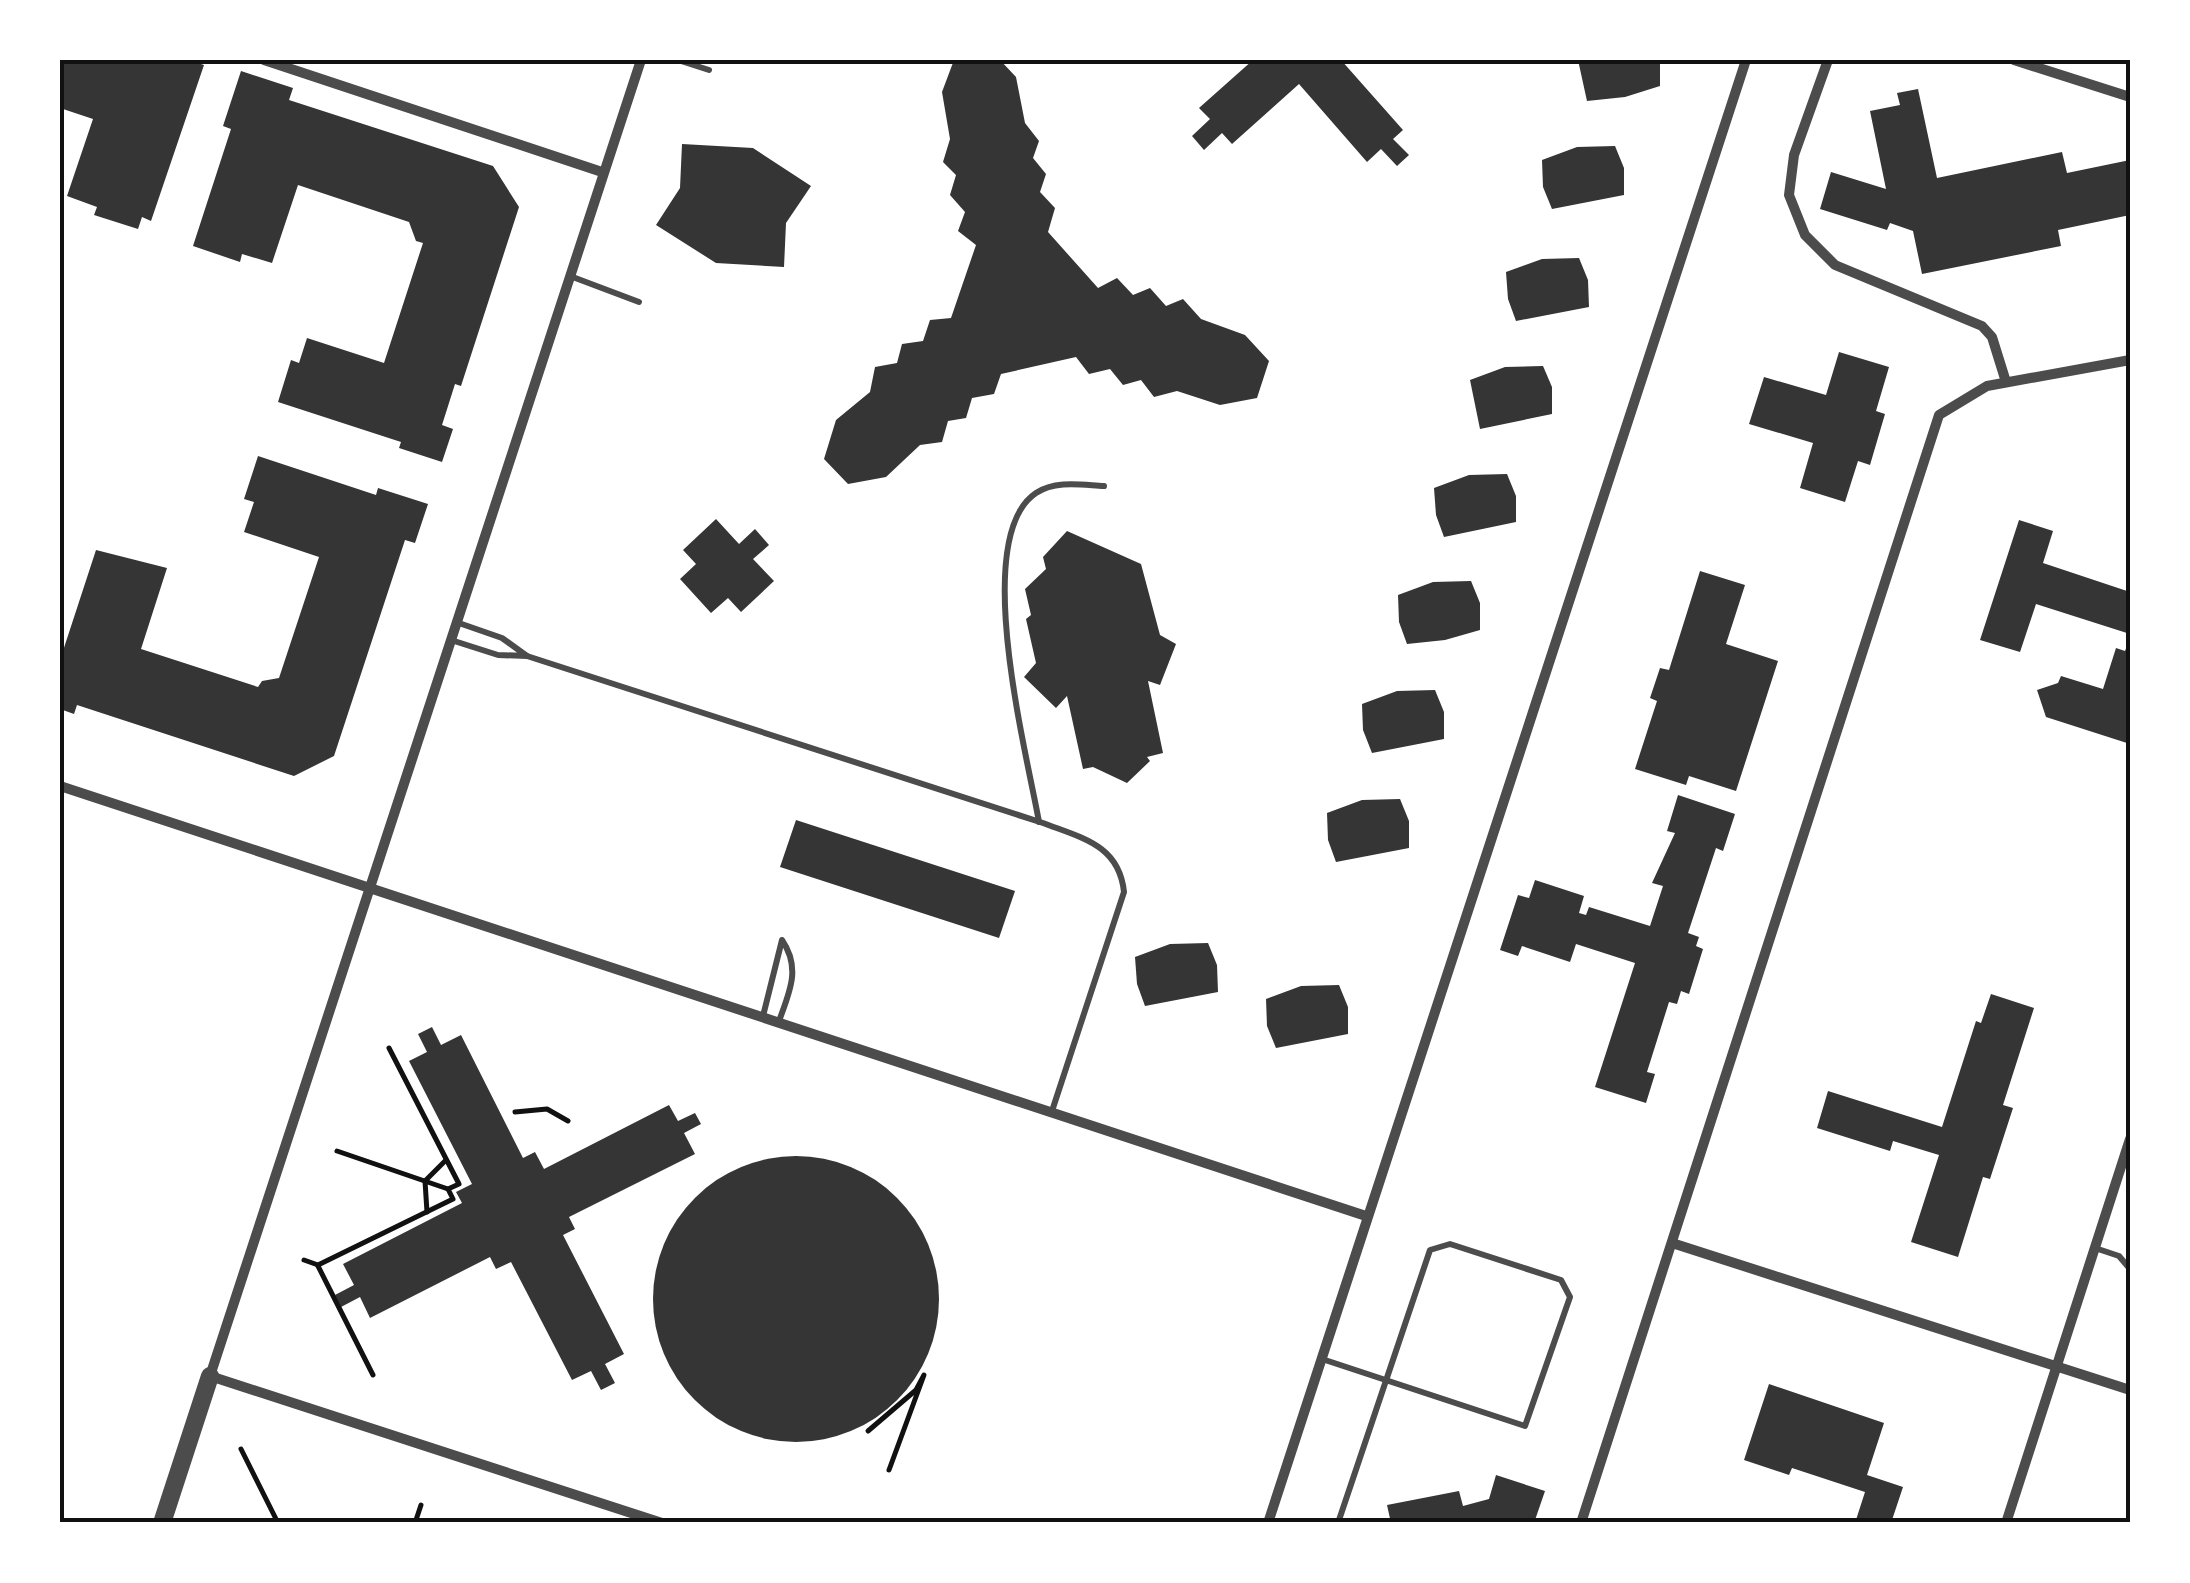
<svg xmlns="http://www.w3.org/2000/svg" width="2190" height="1583" font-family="Lato,sans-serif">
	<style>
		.building { fill: #353535 }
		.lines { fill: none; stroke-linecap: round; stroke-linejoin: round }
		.path { stroke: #111; stroke-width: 5 }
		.service { stroke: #4c4c4c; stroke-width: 6 }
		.minor { stroke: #4c4c4c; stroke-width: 10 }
		.tertiary { stroke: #4c4c4c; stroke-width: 18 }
		.neatline { fill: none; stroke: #111; stroke-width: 4 }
	</style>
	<rect width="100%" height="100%" fill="#fff"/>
	<g class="building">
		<path d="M 60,60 L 189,60 L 204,65 L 151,221 L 142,217 L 138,229 L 94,215 L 97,207 L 67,196 L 93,119 L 60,108 Z"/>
		<path d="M 954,60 L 1000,60 L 1016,77 L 1025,123 L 1039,141 L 1033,158 L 1046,174 L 1040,192 L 1055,208 L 1048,232 L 1098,288 L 1117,278 L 1133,295 L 1150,288 L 1166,306 L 1183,299 L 1201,319 L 1245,335 L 1269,361 L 1257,398 L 1220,405 L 1177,391 L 1154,397 L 1141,380 L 1123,385 L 1110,369 L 1089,374 L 1076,357 L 1001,374 L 994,394 L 972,398 L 966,418 L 948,421 L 942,442 L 920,445 L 886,477 L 848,484 L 824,459 L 836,420 L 870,392 L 875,367 L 897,363 L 902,344 L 923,341 L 930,320 L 951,318 L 976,245 L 958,231 L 965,212 L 950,195 L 956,175 L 943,162 L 950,139 L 942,92 Z"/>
		<path d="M 1253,60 L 1341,60 L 1403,130 L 1393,139 L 1409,155 L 1397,166 L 1381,149 L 1367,162 L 1299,84 L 1232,144 L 1222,133 L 1204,150 L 1192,136 L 1210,119 L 1199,108 Z"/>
		<path d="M 1578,60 L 1660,60 L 1660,86 L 1625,97 L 1587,101 Z"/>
		<path d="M 241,71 L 293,88 L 289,100 L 493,166 L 519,207 L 461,386 L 455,384 L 442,425 L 453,429 L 442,462 L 399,448 L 401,442 L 278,402 L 291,360 L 299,363 L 307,338 L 384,363 L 423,243 L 416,241 L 409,222 L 298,185 L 272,263 L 242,254 L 240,262 L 193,246 L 231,129 L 223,126 Z"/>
		<path d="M 1918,89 L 1937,178 L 2062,152 L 2067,173 L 2130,160 L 2130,215 L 2058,230 L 2061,246 L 1922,274 L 1913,231 L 1890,223 L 1887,230 L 1820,209 L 1831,172 L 1886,189 L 1870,111 L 1900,105 L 1897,93 Z"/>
		<path d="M 682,144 L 753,148 L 811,186 L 786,223 L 784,267 L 716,263 L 656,225 L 680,188 Z"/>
		<path d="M 1615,146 L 1624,168 L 1624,195 L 1552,209 L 1543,187 L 1542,160 L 1577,147 Z"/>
		<path d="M 1579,258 L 1588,280 L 1589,307 L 1516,321 L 1508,299 L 1506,272 L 1542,259 Z"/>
		<path d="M 1839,352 L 1889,367 L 1876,411 L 1885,414 L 1870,465 L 1858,461 L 1845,502 L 1800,488 L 1813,443 L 1749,424 L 1764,377 L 1826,395 Z"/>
		<path d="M 1543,366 L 1552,387 L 1552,414 L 1480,429 L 1470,380 L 1505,367 Z"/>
		<path d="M 258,456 L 376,495 L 378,488 L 428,504 L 415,543 L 405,540 L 334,756 L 294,776 L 77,705 L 74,714 L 60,709 L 60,660 L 96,550 L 167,568 L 141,649 L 258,687 L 262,681 L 279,678 L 319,557 L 244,532 L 254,502 L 244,499 Z"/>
		<path d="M 1507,474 L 1516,496 L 1516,522 L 1444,537 L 1436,515 L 1434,488 L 1469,475 Z"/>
		<path d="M 716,519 L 739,544 L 755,529 L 769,545 L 753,559 L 774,581 L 741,612 L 728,598 L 711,613 L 680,579 L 696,564 L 683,550 Z"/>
		<path d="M 2019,520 L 2053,531 L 2043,563 L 2130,592 L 2130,634 L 2036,604 L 2020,652 L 1980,640 Z"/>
		<path d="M 1067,531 L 1141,564 L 1160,635 L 1176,644 L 1160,685 L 1148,681 L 1163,753 L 1147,757 L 1150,761 L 1127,783 L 1093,767 L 1083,769 L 1067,696 L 1056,708 L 1024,677 L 1036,663 L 1026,619 L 1031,615 L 1025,589 L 1046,569 L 1043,557 Z"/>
		<path d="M 1700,571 L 1745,585 L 1726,644 L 1778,661 L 1736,791 L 1689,776 L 1686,785 L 1635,769 L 1657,701 L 1650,698 L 1660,668 L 1669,670 Z"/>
		<path d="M 1471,581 L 1480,603 L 1480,630 L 1445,640 L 1407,644 L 1399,622 L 1398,595 L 1433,582 Z"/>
		<path d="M 2130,638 L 2130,744 L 2046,717 L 2037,690 L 2058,683 L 2061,676 L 2103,689 L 2116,648 L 2125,651 Z"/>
		<path d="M 1435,690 L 1444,712 L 1444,739 L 1372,753 L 1363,730 L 1362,704 L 1397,691 Z"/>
		<path d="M 1678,795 L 1735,814 L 1723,851 L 1716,848 L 1688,933 L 1699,937 L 1696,946 L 1703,949 L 1689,994 L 1681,991 L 1677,1004 L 1669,1002 L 1647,1072 L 1655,1074 L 1646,1103 L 1595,1087 L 1635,963 L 1576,944 L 1570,962 L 1522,946 L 1518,956 L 1500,950 L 1518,895 L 1529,898 L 1535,880 L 1584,896 L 1579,913 L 1586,915 L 1589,907 L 1650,926 L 1663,886 L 1652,883 L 1675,833 L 1667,831 Z"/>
		<path d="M 1400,799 L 1409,821 L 1409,848 L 1336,862 L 1328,840 L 1327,813 L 1362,800 Z"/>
		<path d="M 796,820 L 1015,891 L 999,938 L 780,867 Z"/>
		<path d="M 1208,943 L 1217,965 L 1218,992 L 1145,1006 L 1137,984 L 1135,957 L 1170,944 Z"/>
		<path d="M 1339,985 L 1348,1007 L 1348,1034 L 1276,1048 L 1267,1026 L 1266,999 L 1301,986 Z"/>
		<path d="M 1991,994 L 2034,1008 L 2003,1105 L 2013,1108 L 1990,1179 L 1983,1177 L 1958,1257 L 1911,1242 L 1939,1155 L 1893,1141 L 1890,1151 L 1817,1128 L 1828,1091 L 1942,1127 L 1976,1021 L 1981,1023 Z"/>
		<path d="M 432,1027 L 441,1045 L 461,1035 L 523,1158 L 535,1152 L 544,1169 L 669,1105 L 678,1121 L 695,1113 L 701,1124 L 684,1133 L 695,1154 L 569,1217 L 575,1229 L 563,1235 L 624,1354 L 605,1364 L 615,1383 L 601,1390 L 591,1371 L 572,1380 L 511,1262 L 496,1269 L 490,1257 L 370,1318 L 360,1297 L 341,1307 L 335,1295 L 354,1285 L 343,1264 L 462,1203 L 456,1192 L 472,1184 L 409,1061 L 427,1052 L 418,1034 Z"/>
		<circle cx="796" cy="1299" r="143"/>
		<path d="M 1769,1384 L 1884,1423 L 1867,1475 L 1903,1487 L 1891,1523 L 1855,1523 L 1865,1492 L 1792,1468 L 1789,1475 L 1744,1460 Z"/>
		<path d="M 1496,1475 L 1545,1491 L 1534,1523 L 1391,1523 L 1387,1505 L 1459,1491 L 1463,1506 L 1489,1499 Z"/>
	</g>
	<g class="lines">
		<g class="path">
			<path d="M 515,1112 L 547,1109 L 568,1121"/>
			<path d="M 337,1151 L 448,1189"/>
			<path d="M 427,1212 L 425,1181 L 446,1160"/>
			<path d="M 304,1260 L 318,1265 L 453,1199 L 448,1189 L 459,1184 L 389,1048"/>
			<path d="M 318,1266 L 373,1375"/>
			<path d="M 868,1431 L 916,1390 L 924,1375 L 889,1470"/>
			<path d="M 241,1449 L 278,1523"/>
			<path d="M 415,1523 L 421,1505"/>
		</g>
		<g class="service">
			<path d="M 678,60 L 709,70"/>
			<path d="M 570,276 L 639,302"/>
			<path d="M 451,640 L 498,655 L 527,656 L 502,638 L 456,622"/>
			<path d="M 527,656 L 1043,823 C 1082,838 1119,845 1124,892 L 1052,1111"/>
			<path d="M 1039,822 C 1027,754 970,537 1036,493 C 1056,480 1082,485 1104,486"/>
			<path d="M 763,1016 L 782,940 C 801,968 790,991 779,1021"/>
			<path d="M 2095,1248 L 2119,1256 L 2130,1269"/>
			<path d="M 1322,1359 L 1525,1426 L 1570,1297 L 1561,1280 L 1450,1244 L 1430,1250 L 1338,1523"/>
		</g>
		<g class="minor">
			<path d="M 264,60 L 602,172"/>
			<path d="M 641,60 L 210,1376 L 662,1523"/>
			<path d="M 1828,60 L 1794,155 L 1789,195 L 1805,235 L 1835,265 L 1982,326 L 1992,337 L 2006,382"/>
			<path d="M 2014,60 L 2130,97"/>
			<path d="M 60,786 L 1366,1216"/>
			<path d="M 1672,1243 L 2130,1390"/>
			<path d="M 1268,1523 L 1746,60"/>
			<path d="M 1581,1523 L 1939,415 L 1987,386 L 2130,360"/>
			<path d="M 2006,1523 L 2130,1139"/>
		</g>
		<path class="tertiary" d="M 162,1523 L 210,1376"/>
	</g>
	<rect width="2190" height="1583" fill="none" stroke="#ffffff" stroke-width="125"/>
	<rect x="62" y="62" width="2066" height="1458" class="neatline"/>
</svg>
